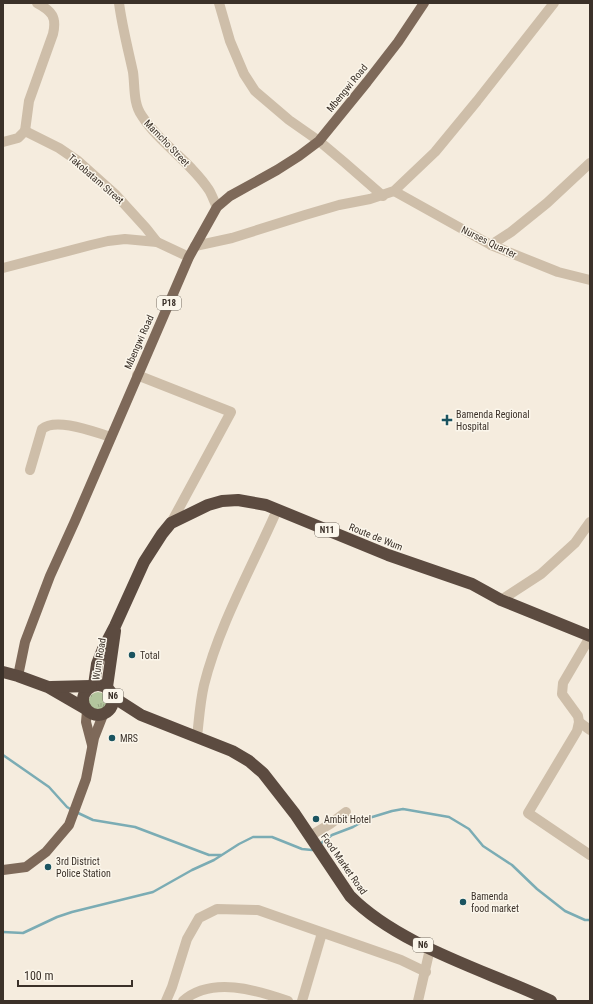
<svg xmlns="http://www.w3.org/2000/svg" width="593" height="1004" font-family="'Roboto Condensed',sans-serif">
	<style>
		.grass { fill: url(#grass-tufts) }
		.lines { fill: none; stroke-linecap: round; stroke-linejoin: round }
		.stream { stroke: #7bacb4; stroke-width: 2.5 }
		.minor { stroke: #cebea9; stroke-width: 10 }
		.major { stroke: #7e6959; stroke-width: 10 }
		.highway { stroke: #5c4b40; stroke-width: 12 }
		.poi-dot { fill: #1b5460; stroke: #fbf6eb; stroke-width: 1.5 }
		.labels { text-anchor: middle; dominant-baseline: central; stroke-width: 3; stroke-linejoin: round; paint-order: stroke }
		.shield { fill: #fbf6eb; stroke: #756c63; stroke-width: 1 }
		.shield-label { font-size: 9px; font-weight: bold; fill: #3b3129 }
		.street-label { font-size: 10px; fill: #3b3129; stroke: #fbf6eb }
		.poi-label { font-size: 10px; fill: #3b3129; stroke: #fbf6eb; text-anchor: start }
	</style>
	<defs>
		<pattern id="grass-tufts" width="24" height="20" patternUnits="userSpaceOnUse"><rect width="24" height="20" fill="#b3c59d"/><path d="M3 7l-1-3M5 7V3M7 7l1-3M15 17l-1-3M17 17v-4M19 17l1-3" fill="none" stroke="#93a180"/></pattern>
	</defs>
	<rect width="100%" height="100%" fill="#f5ecde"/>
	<circle class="grass" cx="98" cy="701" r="9"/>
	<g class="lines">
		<g class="stream">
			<path d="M 3,755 L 49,787 L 67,807 L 72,810"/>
			<path d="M 76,812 L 93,820 L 135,827 L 209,855 L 221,855"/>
			<path d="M 320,844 L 332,835 L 353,827 L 369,818 L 392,811 L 403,809 L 449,817 L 469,829 L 483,846 L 512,865 L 537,889 L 565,911 L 585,920 L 590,920"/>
			<path d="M 3,932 L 23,933 L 57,917 L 72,912 L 153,892 L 192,870 L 214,860 L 239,844 L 253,837 L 272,837 L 302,849 L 312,850 L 314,848"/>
		</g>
		<g class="minor">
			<path d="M 119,3 C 122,26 128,49 133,72 C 135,86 133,104 142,116 C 160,144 191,162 209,190 C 212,195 214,201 217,207"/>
			<path d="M 219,3 L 230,41 L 244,74 L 255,91 L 289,120 L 319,141 L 344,162 L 383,196"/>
			<path d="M 25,131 L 29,101 L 53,34 C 57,17 52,11 37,3"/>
			<path d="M 3,142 L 18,138 L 25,131 L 59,148 L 78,161 L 116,195 L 146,228 L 157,242"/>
			<path d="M 394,191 L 491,245 L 558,272 L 590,280"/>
			<path d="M 491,245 L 511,232 L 547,203 L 590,163"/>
			<path d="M 195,246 L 232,238 L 305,215 L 339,205 L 370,199 L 394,191 L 435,152 L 477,101 L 554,3"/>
			<path d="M 3,268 L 91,245 L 108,241 L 125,239 L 157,242 L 189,257"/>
			<path d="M 137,375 L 231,412 L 171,523"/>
			<path d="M 30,470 L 42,429 C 56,417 94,432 111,437"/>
			<path d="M 501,600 L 541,574 L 575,543 L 590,522"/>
			<path d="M 590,637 L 563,683 L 562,694 L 578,716 L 579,722 L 577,731 L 528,813 L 590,855"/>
			<path d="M 579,722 L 590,730"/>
			<path d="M 197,737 C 199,720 200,702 204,685 C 219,625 252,567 277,510"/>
			<path d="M 310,836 L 330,824 L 346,812"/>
			<path d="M 166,1001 L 172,987 L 187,939 L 199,918 L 217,909 L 258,910 L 401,960 L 426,972"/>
			<path d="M 183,1001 C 211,976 257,990 288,1001"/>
			<path d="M 302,1001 L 322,933"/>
			<path d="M 418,1001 L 430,949"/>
		</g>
		<g class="major">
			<path d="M 18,676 L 25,642 L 50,576 L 75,521 L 189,257 L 217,207 L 230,196 L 277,170 L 299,156 L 319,141 L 367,82 L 398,42 L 424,3"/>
			<path d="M 87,711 L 86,722 L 92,745"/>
			<path d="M 3,870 L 26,867 L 46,852 L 69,825 L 86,779 L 94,738 L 103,715"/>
		</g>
		<g class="highway">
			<path d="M 3,672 L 18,676 L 48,687 L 86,709"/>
			<circle cx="98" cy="700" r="15"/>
			<path d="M 94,685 L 97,664 L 103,649 L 115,626 L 144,562 L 162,534 L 171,523 L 208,505 L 222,501 L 238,500 L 266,505 L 388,555 L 472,584 L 501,600 L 590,636"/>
			<path d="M 51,687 L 91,686"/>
			<path d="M 107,687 L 115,631"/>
			<path d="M 113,697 L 141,715 L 232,751 L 249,761 L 263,773 L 295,814 L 350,896 C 399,946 488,971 551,1001"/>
		</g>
	</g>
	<g class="poi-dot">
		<path d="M445 414h4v4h4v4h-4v4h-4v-4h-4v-4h4z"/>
		<circle cx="132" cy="655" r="4"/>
		<circle cx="112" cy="738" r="4"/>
		<circle cx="316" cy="819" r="4"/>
		<circle cx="48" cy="867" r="4"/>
		<circle cx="463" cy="902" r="4"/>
	</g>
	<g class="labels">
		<g class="shield">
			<rect x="157" y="296" width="24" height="14" rx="3"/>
			<rect x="315" y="523" width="24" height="14" rx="3"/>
			<rect x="103" y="689" width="20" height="14" rx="3"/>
			<rect x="413" y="938" width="20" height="14" rx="3"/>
		</g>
		<g class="shield-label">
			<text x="169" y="303">P18</text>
			<text x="327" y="530">N11</text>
			<text x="113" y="696">N6</text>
			<text x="423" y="945">N6</text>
		</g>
		<g class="street-label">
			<text transform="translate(347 88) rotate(-51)">Mbengwi Road</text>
			<text transform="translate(167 143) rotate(46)">Mamcho Street</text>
			<text transform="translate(96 179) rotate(41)">Takobatam Street</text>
			<text transform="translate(489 242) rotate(26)">Nurses Quarter</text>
			<text transform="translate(139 342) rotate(-66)">Mbengwi Road</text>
			<text transform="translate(376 537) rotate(22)">Route de Wum</text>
			<text transform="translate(99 659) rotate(-81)">Wum Road</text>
			<text transform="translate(344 864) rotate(55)">Food Market Road</text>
		</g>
		<g class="poi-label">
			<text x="456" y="414">Bamenda Regional<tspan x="456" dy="12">Hospital</tspan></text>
			<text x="140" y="655">Total</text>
			<text x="120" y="738">MRS</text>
			<text x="324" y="819">Ambit Hotel</text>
			<text x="56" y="861">3rd District<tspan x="56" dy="12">Police Station</tspan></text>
			<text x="471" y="896">Bamenda<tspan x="471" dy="12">food market</tspan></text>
		</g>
	</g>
	<rect width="593" height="1004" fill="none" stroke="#3b3129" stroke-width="8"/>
	<path d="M18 980v6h114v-6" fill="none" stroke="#3b3129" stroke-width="2"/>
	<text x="24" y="980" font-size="12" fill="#3b3129" stroke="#fbf6eb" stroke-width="3" paint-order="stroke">100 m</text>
</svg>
